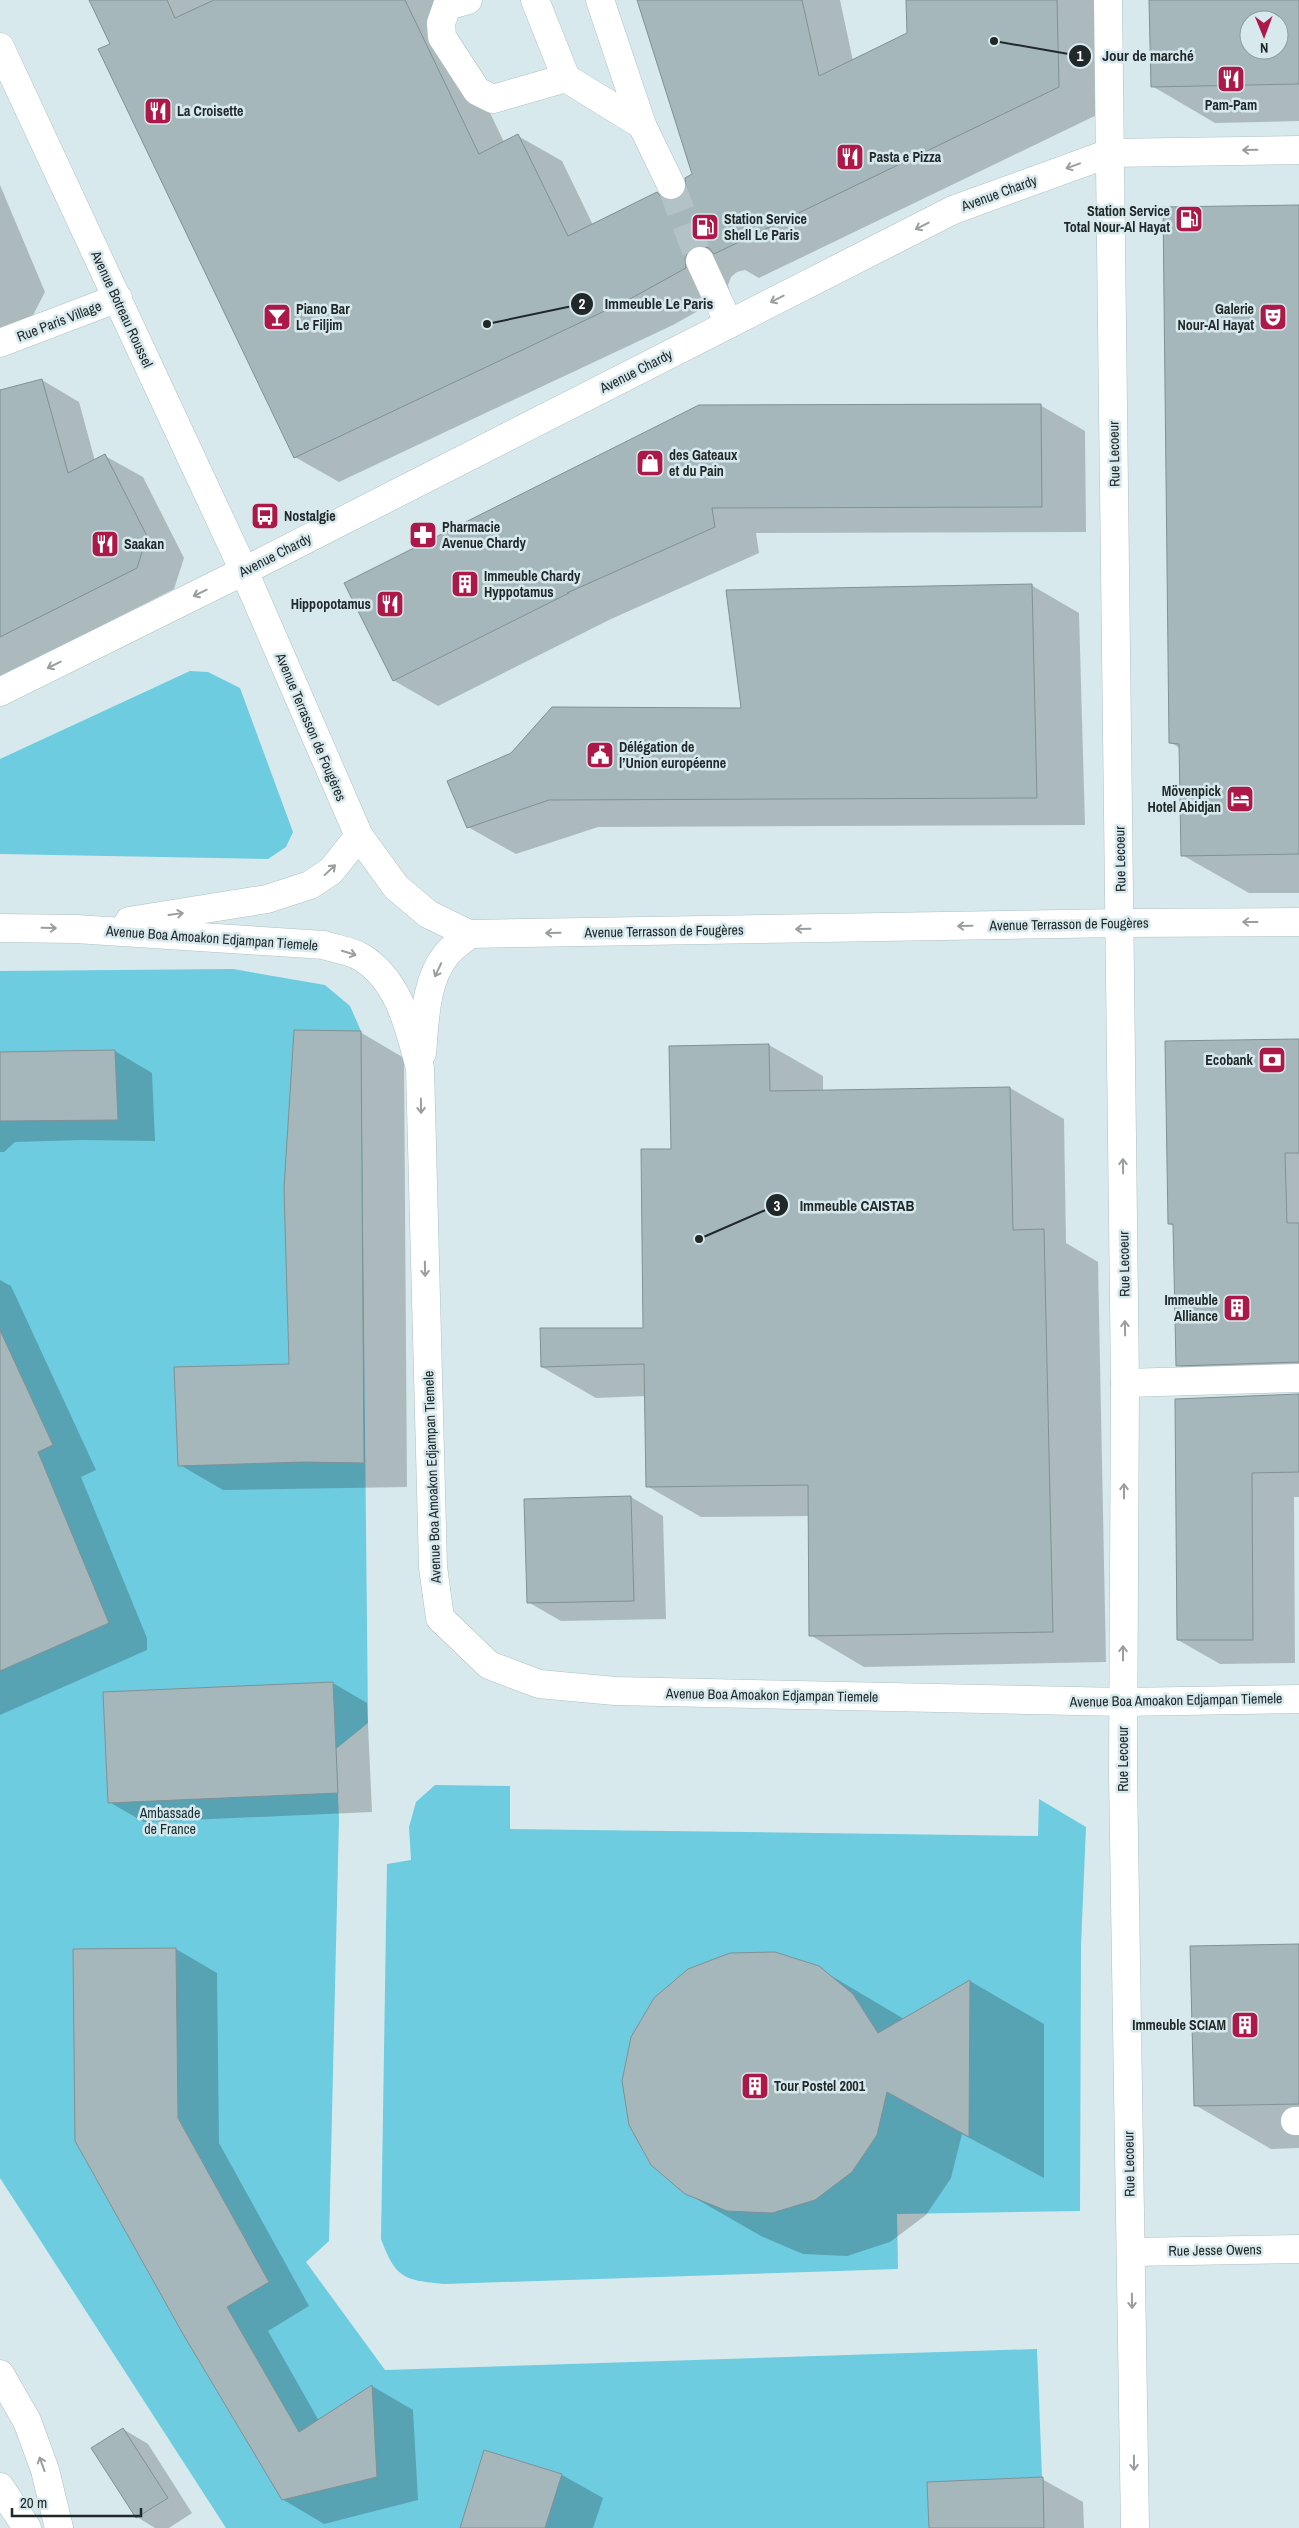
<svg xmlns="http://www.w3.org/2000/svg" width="1299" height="2528" font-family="'Archivo Narrow',sans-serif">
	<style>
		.green { fill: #6dcce0 }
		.shadow { fill: #0003; fill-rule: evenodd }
		.building { fill: #a6b7bb; stroke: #809195; fill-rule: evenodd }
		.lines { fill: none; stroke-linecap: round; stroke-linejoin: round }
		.minor-tunnel { stroke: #b3c2c6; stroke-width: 28; stroke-dasharray: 28 14; stroke-linecap: butt }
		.minor-casing { stroke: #aec0c4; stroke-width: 29 }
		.highway-casing { stroke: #aec0c4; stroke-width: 29 }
		.minor { stroke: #fff; stroke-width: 28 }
		.highway { stroke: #fff; stroke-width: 28 }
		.oneway { stroke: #9b9e9f }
		.labels { text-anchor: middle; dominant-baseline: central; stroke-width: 5; stroke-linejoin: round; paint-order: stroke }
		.poi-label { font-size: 14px; font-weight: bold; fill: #212829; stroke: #d7e9ed; text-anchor: start }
		.street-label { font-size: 14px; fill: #212829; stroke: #d7e9ed }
		.park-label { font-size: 14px; fill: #162d32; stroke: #d7e9ed }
		.leader { fill: none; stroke: #212829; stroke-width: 2 }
		.callout-dot { fill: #212829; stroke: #d7e9ed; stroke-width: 2 }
		.mark-label { font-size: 15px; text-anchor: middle; font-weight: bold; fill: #fff }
		.callout-label { font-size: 15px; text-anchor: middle; font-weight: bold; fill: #212829; stroke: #d7e9ed; stroke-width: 5; stroke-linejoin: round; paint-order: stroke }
	</style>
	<rect width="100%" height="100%" fill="#d7e9ed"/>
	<g class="green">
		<path d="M 190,671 L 208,672 L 240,688 L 293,832 L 286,847 L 268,859 L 0,854 L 0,759 Z"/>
		<path d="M 233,969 L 325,985 L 350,1006 L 361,1031 L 368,1723 L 336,1749 L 339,1819 L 329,2241 L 306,2262 L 385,2370 L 1037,2349 L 1044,2528 L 226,2528 L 0,2178 L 0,971 Z"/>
		<path d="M 435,1785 L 510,1786 L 510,1829 L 1038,1836 L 1039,1799 L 1086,1827 L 1081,1946 L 1080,2211 L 897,2214 L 898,2269 L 445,2284 C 404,2280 396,2279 381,2239 L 387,1864 L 411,1860 L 409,1827 L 416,1802 Z"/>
	</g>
	<g class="shadow">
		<path d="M 90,0 L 436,0 L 504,142 L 518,136 L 562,161 L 593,225 L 657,193 L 671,201 L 679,200 L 685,195 L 694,175 L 639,0 L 840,0 L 853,61 L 909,34 L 908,0 L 1101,0 L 1103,112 L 759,278 L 745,270 L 737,272 L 731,277 L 728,285 L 730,293 L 673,325 L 339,482 L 295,457 Z"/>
		<path d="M 1150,0 L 1299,0 L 1299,121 L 1215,123 L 1152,86 ZM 1249,20 L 1279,20 L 1279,50 L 1249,50 Z"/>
		<path d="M 0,185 L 45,292 L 16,348 L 0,353 Z"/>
		<path d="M 1299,206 L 1299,893 L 1249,893 L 1182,855 L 1181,749 L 1170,742 Z"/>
		<path d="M 42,380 L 79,402 L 95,461 L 105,456 L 143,477 L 184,558 L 174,589 L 0,677 L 0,392 Z"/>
		<path d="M 1040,405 L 1085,431 L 1086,532 L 756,533 L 759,553 L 611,619 L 438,706 L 393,680 L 345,584 Z"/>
		<path d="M 1031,585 L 1079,613 L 1085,825 L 598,827 L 516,854 L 468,827 Z"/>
		<path d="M 360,1032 L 404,1058 L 407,1487 L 223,1490 L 180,1465 L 291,1365 Z"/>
		<path d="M 1299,1040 L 1299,1387 L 1219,1389 L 1177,1365 L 1175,1227 L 1170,1224 Z"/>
		<path d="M 769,1045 L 823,1076 L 823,1091 L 1010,1088 L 1064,1119 L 1066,1243 L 1098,1262 L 1106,1662 L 864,1667 L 810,1635 L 809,1516 L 701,1517 L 647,1486 L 646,1396 L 596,1398 L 542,1367 L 645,1329 L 672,1151 L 670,1047 Z"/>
		<path d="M 115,1051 L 152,1073 L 155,1141 L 82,1140 L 15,1142 L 4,1152 L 0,1152 L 0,1054 Z"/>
		<path d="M 0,1280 L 11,1286 L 96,1470 L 81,1477 L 147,1638 L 147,1650 L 0,1715 Z"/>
		<path d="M 1299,1395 L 1299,1497 L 1294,1497 L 1295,1663 L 1220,1664 L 1178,1640 L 1176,1400 Z"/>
		<path d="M 631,1497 L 663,1516 L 666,1619 L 561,1621 L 528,1602 Z"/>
		<path d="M 333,1683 L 367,1703 L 372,1812 L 144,1822 L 109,1802 Z"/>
		<path d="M 1299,1945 L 1299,2148 L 1271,2149 L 1195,2105 Z"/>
		<path d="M 176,1949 L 217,1973 L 219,2143 L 309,2306 L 268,2331 L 319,2421 L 372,2386 L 413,2410 L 418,2500 L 324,2524 L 282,2499 L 76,2141 Z"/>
		<path d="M 818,1968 L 904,2019 L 970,1981 L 1044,2024 L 1044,2178 L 962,2134 L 951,2178 L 926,2215 L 890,2242 L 847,2256 L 803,2254 L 761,2236 L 686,2193 Z"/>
		<path d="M 123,2429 L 148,2444 L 192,2513 L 169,2528 L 155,2528 L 137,2517 Z"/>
		<path d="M 562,2475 L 603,2498 L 593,2528 L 461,2528 Z"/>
		<path d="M 1042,2479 L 1083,2502 L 1084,2528 L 930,2528 Z"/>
	</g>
	<g class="building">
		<path d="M 89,0 L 167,0 L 175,18 L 214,0 L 405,0 L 479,154 L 518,134 L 568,236 L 657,192 L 662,198 L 669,200 L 678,199 L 684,194 L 686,187 L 685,178 L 692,174 L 637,0 L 802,0 L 819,76 L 907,33 L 906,0 L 1057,0 L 1059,87 L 714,254 L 709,248 L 702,246 L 693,247 L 688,252 L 685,259 L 686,268 L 628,300 L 294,458 L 98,49 L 110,44 Z"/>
		<path d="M 1149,0 L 1299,0 L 1299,84 L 1151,87 ZM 1249,20 L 1279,20 L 1279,50 L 1249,50 Z"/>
		<path d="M 1299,205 L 1299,854 L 1181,856 L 1179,744 L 1169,743 L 1163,207 Z"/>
		<path d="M 42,379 L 68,473 L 105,454 L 147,536 L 137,568 L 0,637 L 0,390 Z"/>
		<path d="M 1041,404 L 1042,507 L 712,508 L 715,527 L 567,593 L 569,593 L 393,681 L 344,583 L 699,405 Z"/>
		<path d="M 1032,584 L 1037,798 L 549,800 L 467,828 L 447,781 L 511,753 L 552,707 L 741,708 L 726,590 Z"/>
		<path d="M 294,1030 L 361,1031 L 364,1463 L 303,1462 L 178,1466 L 174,1367 L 289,1364 L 284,1188 Z"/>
		<path d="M 1299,1039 L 1299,1153 L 1285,1153 L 1287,1223 L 1299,1223 L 1299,1362 L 1176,1366 L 1173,1224 L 1168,1224 L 1165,1041 Z"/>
		<path d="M 769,1044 L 770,1091 L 1010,1087 L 1013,1230 L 1044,1229 L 1053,1632 L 809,1636 L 808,1485 L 646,1487 L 644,1364 L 541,1367 L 540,1328 L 643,1328 L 641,1149 L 671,1149 L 669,1046 Z"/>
		<path d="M 115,1050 L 118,1120 L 0,1121 L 0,1052 Z"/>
		<path d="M 0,1330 L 53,1445 L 38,1452 L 109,1623 L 0,1671 Z"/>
		<path d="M 1299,1394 L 1299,1472 L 1252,1473 L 1253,1640 L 1177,1640 L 1175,1399 Z"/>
		<path d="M 631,1496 L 634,1601 L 527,1603 L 524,1499 Z"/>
		<path d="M 333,1682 L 338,1793 L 108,1803 L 103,1692 Z"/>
		<path d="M 1299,1944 L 1299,2104 L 1194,2106 L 1190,1946 Z"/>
		<path d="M 176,1948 L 178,2118 L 269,2282 L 227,2307 L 299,2432 L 372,2385 L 377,2477 L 282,2500 L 183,2334 L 75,2141 L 73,1949 Z"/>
		<path d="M 775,1952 L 819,1966 L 853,1994 L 878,2033 L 970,1980 L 969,2137 L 887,2092 L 877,2135 L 852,2172 L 815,2200 L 772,2213 L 727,2211 L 685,2194 L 651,2165 L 629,2125 L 622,2081 L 631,2037 L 654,1998 L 688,1969 L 730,1953 Z"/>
		<path d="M 123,2428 L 168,2498 L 136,2518 L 91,2448 Z"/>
		<path d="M 484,2450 L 562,2474 L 545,2528 L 460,2528 Z"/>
		<path d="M 1043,2477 L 1044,2528 L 929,2528 L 927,2482 Z"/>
	</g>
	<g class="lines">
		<path class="minor-tunnel" d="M 671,185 L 700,261"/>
		<defs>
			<g id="minor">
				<path d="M 468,0 L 447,6 L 441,23 L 442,37 L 477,91 L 493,99 L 566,78"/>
				<path d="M 535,0 L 566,78 L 642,125"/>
				<path d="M 600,0 L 642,125 L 671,185"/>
				<path d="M 1108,0 L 1125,1383 L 1123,1774 L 1135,2528"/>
				<path d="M 0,47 L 244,571 L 359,836 L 396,887 L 428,914 L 469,934 L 1121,923 L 1299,922"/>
				<path d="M 700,261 L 729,324"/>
				<path d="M 0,343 L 118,298"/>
				<path d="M 0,692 L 244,571 L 953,210 L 1110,153 L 1299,150"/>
				<path d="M 129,921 L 267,899 L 310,885 L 331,871 L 359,836"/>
				<path d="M 0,928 L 76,929 L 324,945 C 335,949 351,951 361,957 C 400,981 409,1028 420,1068 L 433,1567 L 440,1618 L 489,1665 L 539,1684 L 615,1691 L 1123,1702 L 1299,1699"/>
				<path d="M 422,1053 C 425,1021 425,981 446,955 C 452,947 462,941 469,934"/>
				<path d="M 1125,1383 L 1299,1378"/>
				<path d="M 1295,2121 L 1299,2121"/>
				<path d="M 1132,2252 L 1299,2249"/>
			</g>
			<g id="highway">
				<path d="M 0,2374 L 27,2421 L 45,2470 L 59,2528"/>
				<path d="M 0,2487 L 27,2528"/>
			</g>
		</defs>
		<use href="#minor" class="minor-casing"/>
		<use href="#highway" class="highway-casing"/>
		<use href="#minor" class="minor"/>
		<use href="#highway" class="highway"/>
	</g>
	<defs><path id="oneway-shaft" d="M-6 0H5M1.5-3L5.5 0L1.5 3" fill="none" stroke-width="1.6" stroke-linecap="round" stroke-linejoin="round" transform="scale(1.25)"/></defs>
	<g class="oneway">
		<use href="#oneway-shaft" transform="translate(1250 150) rotate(179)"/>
		<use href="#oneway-shaft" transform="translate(1073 166) rotate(160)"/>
		<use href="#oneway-shaft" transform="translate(922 226) rotate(153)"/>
		<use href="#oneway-shaft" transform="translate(777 299) rotate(153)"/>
		<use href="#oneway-shaft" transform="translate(200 593) rotate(154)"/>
		<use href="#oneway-shaft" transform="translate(54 665) rotate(154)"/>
		<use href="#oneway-shaft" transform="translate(330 870) rotate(-43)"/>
		<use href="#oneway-shaft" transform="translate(176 914) rotate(-8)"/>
		<use href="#oneway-shaft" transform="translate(1250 922) rotate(180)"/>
		<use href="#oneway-shaft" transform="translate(965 926) rotate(179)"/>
		<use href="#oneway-shaft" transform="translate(49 928) rotate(1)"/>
		<use href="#oneway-shaft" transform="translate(803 929) rotate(179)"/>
		<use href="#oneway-shaft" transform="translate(553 933) rotate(179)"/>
		<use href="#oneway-shaft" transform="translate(349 953) rotate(17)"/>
		<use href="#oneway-shaft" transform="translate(438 970) rotate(115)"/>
		<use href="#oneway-shaft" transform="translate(421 1106) rotate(89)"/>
		<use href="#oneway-shaft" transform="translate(1123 1166) rotate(-91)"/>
		<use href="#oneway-shaft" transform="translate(425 1269) rotate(89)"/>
		<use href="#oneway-shaft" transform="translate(1125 1328) rotate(-91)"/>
		<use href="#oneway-shaft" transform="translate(1124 1491) rotate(-90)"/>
		<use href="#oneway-shaft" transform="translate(1123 1653) rotate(-90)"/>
		<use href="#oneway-shaft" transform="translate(1132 2301) rotate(89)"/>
		<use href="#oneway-shaft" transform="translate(1134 2463) rotate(89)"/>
		<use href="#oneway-shaft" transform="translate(42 2464) rotate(-110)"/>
	</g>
	<defs>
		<symbol id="restaurant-square" viewBox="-11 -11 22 22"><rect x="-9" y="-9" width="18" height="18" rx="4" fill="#ac1847" stroke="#d7e9ed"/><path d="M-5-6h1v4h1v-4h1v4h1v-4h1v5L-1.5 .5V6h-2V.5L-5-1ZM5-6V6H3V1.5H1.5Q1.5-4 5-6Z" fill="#fff"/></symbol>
		<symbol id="fuel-square" viewBox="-11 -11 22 22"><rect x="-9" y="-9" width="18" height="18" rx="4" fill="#ac1847" stroke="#d7e9ed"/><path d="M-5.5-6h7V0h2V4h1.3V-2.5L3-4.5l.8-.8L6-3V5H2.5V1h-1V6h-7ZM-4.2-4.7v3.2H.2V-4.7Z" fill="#fff"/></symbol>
		<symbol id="bar-square" viewBox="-11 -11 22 22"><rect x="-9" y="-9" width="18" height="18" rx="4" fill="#ac1847" stroke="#d7e9ed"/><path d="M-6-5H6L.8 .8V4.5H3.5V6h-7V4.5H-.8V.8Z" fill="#fff"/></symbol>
		<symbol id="theatre-square" viewBox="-11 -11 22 22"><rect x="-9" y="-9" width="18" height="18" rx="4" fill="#ac1847" stroke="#d7e9ed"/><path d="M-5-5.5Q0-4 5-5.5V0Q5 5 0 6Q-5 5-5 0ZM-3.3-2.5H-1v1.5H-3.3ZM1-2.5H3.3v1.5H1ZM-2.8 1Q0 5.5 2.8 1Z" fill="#fff"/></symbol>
		<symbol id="shop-square" viewBox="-11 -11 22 22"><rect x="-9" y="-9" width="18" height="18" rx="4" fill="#ac1847" stroke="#d7e9ed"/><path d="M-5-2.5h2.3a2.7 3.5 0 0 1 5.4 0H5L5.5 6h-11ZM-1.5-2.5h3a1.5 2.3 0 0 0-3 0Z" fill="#fff"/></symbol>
		<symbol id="bus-square" viewBox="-11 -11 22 22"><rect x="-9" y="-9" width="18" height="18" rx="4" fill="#ac1847" stroke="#d7e9ed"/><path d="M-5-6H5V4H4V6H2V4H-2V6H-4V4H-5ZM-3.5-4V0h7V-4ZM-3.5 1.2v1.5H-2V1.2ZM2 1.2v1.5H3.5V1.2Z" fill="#fff"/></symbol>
		<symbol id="pharmacy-square" viewBox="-11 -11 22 22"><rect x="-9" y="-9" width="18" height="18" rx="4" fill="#ac1847" stroke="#d7e9ed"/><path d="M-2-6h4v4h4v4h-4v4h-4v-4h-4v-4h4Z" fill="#fff"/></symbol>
		<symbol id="building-square" viewBox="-11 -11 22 22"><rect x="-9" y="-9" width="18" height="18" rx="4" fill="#ac1847" stroke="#d7e9ed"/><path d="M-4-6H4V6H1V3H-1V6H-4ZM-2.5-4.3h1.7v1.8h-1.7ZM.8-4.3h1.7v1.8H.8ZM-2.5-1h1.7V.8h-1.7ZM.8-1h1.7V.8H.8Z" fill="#fff"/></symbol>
		<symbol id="civic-square" viewBox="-11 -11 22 22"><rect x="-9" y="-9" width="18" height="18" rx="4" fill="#ac1847" stroke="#d7e9ed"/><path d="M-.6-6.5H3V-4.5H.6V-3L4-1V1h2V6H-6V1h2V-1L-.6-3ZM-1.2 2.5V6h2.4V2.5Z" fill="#fff"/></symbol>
		<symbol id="hotel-square" viewBox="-11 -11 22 22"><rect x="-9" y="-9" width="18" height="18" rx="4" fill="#ac1847" stroke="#d7e9ed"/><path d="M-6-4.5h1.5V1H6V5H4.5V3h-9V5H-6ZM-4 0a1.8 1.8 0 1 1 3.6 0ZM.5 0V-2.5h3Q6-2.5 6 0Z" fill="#fff"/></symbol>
		<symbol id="bank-square" viewBox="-11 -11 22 22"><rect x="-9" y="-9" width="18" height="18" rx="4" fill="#ac1847" stroke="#d7e9ed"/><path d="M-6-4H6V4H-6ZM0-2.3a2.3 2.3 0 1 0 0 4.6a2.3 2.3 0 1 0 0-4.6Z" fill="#fff"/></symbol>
	</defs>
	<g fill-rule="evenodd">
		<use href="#restaurant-square" x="1215" y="63" width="32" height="32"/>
		<use href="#restaurant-square" x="142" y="95" width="32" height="32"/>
		<use href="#restaurant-square" x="834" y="141" width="32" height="32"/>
		<use href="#fuel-square" x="1173" y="203" width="32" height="32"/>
		<use href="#fuel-square" x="689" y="211" width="32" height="32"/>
		<use href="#bar-square" x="261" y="301" width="32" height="32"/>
		<use href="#theatre-square" x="1257" y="301" width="32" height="32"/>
		<use href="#shop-square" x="634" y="447" width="32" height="32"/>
		<use href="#bus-square" x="249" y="500" width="32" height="32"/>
		<use href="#pharmacy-square" x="407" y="519" width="32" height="32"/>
		<use href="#restaurant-square" x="89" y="528" width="32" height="32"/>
		<use href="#building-square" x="449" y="568" width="32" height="32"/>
		<use href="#restaurant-square" x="374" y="588" width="32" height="32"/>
		<use href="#civic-square" x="584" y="739" width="32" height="32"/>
		<use href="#hotel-square" x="1224" y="783" width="32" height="32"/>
		<use href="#bank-square" x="1256" y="1044" width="32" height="32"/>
		<use href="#building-square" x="1221" y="1292" width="32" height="32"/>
		<use href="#building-square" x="1229" y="2009" width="32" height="32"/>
		<use href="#building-square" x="739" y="2070" width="32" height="32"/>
	</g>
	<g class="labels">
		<g class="poi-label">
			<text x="1231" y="105" text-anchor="middle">Pam-Pam</text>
			<text x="177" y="111">La Croisette</text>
			<text x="869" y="157">Pasta e Pizza</text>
			<text x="1170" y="211" text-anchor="end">Station Service<tspan x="1170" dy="16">Total Nour-Al Hayat</tspan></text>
			<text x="724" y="219">Station Service<tspan x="724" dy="16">Shell Le Paris</tspan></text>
			<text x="296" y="309">Piano Bar<tspan x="296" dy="16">Le Filjim</tspan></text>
			<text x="1254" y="309" text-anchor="end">Galerie<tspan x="1254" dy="16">Nour-Al Hayat</tspan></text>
			<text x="669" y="455">des Gateaux<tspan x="669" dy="16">et du Pain</tspan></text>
			<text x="284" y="516">Nostalgie</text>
			<text x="442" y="527">Pharmacie<tspan x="442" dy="16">Avenue Chardy</tspan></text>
			<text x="124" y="544">Saakan</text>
			<text x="484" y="576">Immeuble Chardy<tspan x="484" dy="16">Hyppotamus</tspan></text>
			<text x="371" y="604" text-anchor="end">Hippopotamus</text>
			<text x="619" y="747">Délégation de<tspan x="619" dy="16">l’Union européenne</tspan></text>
			<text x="1221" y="791" text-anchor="end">Mövenpick<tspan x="1221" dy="16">Hotel Abidjan</tspan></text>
			<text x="1253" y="1060" text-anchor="end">Ecobank</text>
			<text x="1218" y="1300" text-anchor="end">Immeuble<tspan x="1218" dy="16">Alliance</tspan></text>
			<text x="1226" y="2025" text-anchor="end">Immeuble SCIAM</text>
			<text x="774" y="2086">Tour Postel 2001</text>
		</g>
		<g class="street-label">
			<text transform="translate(999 193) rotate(-20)">Avenue Chardy</text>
			<text transform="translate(122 309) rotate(65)">Avenue Botreau Roussel</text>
			<text transform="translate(59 321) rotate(-21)">Rue Paris Village</text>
			<text transform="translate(636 371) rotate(-27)">Avenue Chardy</text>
			<text transform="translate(1114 454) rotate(-91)">Rue Lecoeur</text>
			<text transform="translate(275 555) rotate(-27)">Avenue Chardy</text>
			<text transform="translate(311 727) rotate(67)">Avenue Terrasson de Fougères</text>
			<text transform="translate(1120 859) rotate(-91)">Rue Lecoeur</text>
			<text transform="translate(1069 924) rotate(-1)">Avenue Terrasson de Fougères</text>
			<text transform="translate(664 931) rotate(-1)">Avenue Terrasson de Fougères</text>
			<text transform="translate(212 938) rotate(4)">Avenue Boa Amoakon Edjampan Tiemele</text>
			<text transform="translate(1124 1264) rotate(-91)">Rue Lecoeur</text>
			<text transform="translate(432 1477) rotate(-92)">Avenue Boa Amoakon Edjampan Tiemele</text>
			<text transform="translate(772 1695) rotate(1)">Avenue Boa Amoakon Edjampan Tiemele</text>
			<text transform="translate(1176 1700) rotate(-1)">Avenue Boa Amoakon Edjampan Tiemele</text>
			<text transform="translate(1123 1759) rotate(-90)">Rue Lecoeur</text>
			<text transform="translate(1129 2164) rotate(-91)">Rue Lecoeur</text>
			<text transform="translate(1215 2250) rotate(-1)">Rue Jesse Owens</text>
		</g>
		<g class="park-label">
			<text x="170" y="1813">Ambassade<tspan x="170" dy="16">de France</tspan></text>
		</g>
	</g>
	<path class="leader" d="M994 41L1080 56M487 324L582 304M699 1239L777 1205"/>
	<g class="callout-dot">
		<circle cx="994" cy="41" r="5"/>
		<circle cx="487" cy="324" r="5"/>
		<circle cx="699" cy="1239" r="5"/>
		<circle cx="1080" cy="56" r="12"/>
		<circle cx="582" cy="304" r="12"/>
		<circle cx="777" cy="1205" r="12"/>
	</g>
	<g class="mark-label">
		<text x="1080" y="61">1</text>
		<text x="582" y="309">2</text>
		<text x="777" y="1211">3</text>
	</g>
	<g class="callout-label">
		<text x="1148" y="61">Jour de marché</text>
		<text x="659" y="309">Immeuble Le Paris</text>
		<text x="857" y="1211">Immeuble CAISTAB</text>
	</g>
	<g transform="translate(1264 35) rotate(179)"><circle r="24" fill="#d7e9ed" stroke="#8e9c9f"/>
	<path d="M0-4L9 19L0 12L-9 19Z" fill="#ac1847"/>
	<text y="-8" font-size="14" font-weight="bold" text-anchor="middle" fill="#212829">N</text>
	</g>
	<path d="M12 2508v8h129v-8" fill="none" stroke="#212829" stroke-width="2.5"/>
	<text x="20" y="2508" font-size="15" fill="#212829" stroke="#d7e9ed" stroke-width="4" paint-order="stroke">20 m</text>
</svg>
